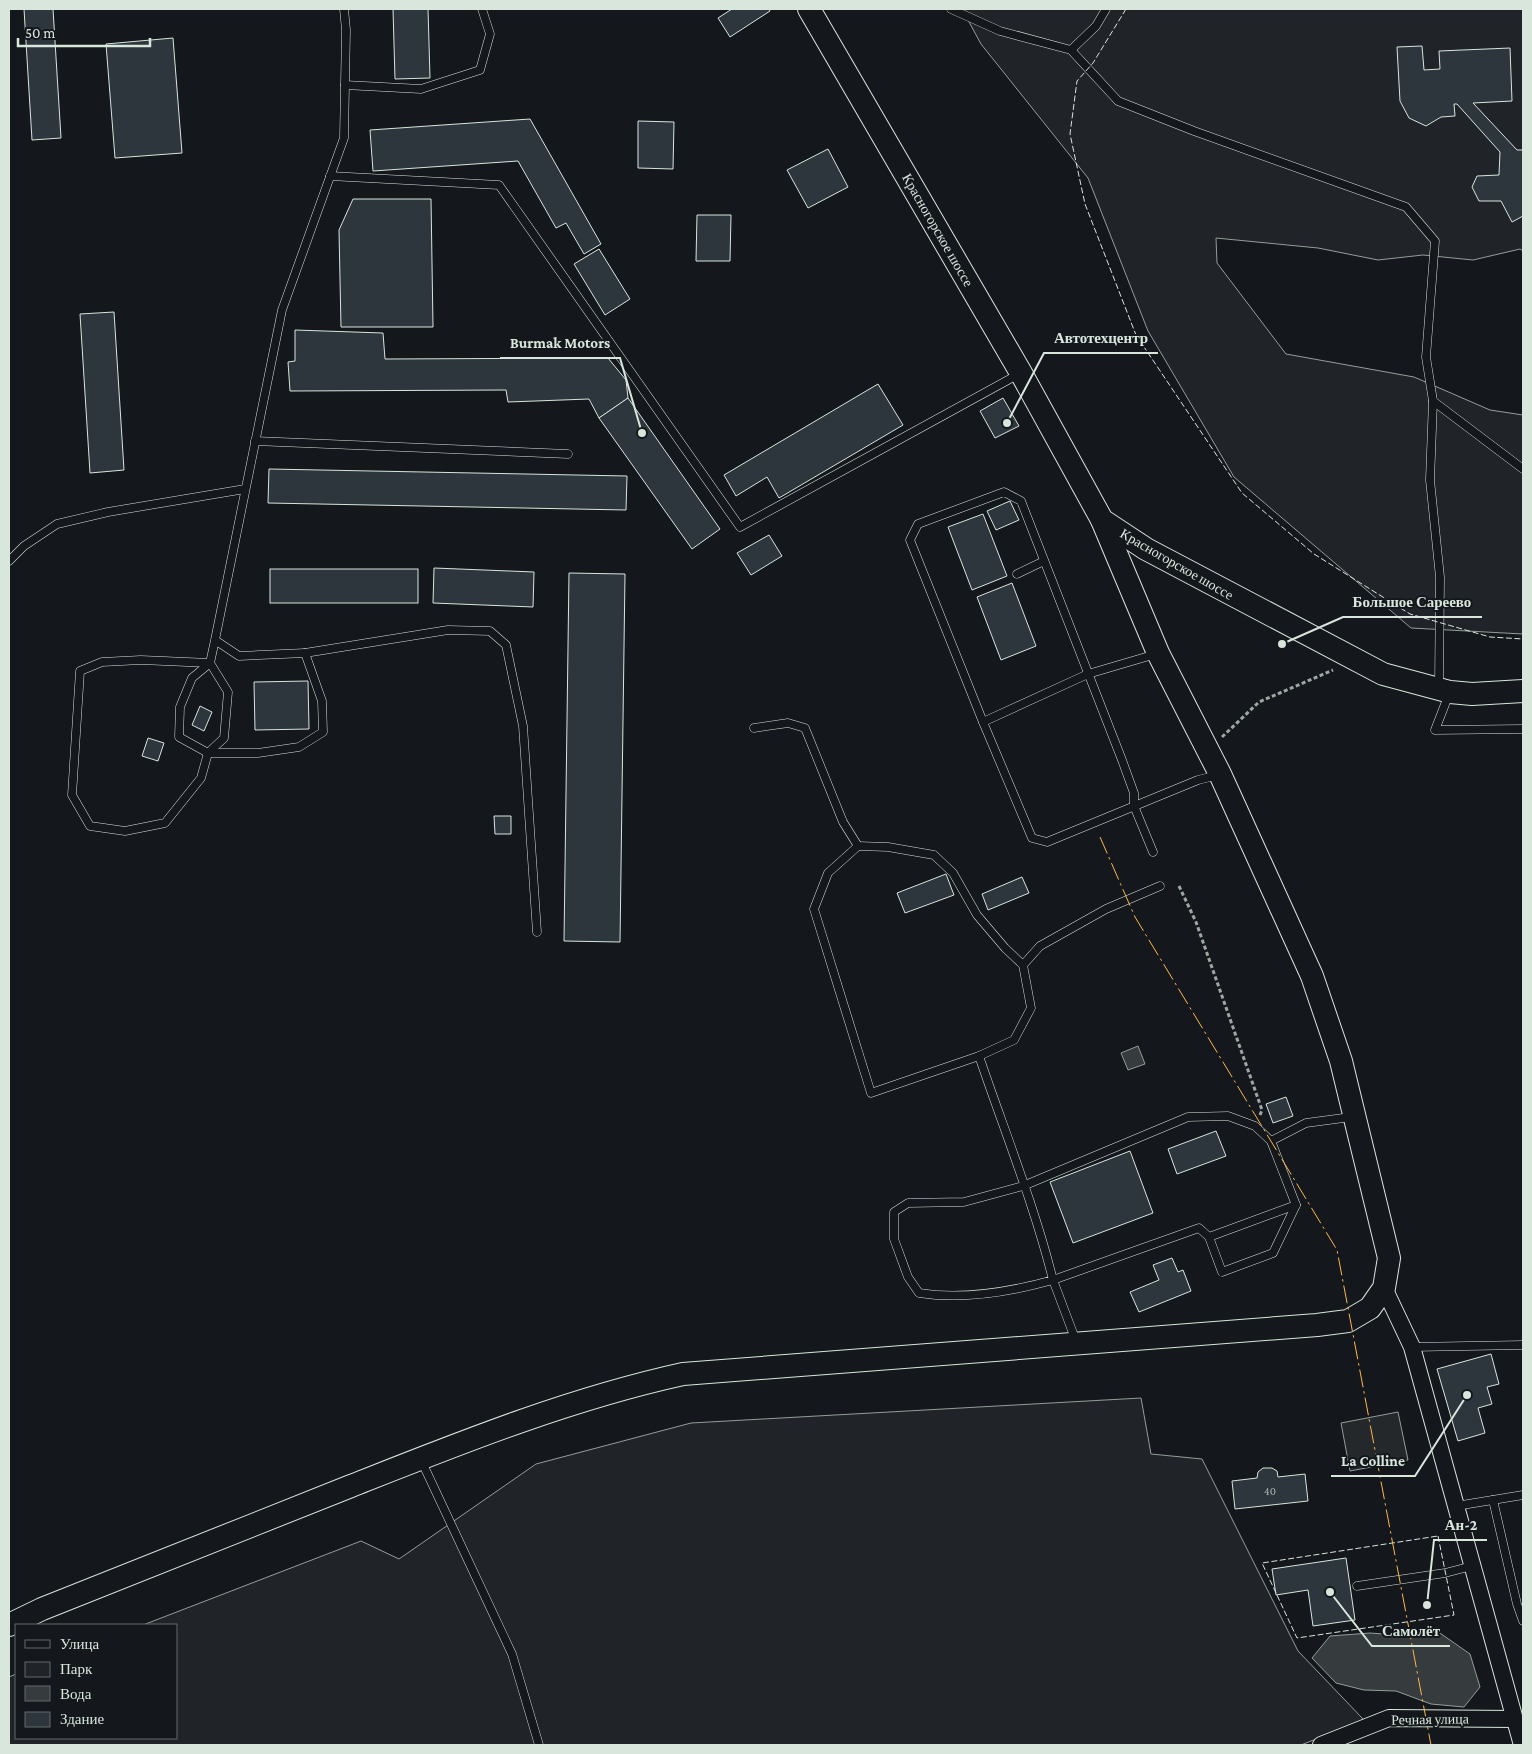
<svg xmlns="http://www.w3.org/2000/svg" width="1532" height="1754" font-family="'Crimson Pro',serif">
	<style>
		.green { fill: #202428; stroke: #939e99 }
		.parking { fill: #24282b; stroke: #939e99 }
		.water { fill: #363b3e; stroke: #939e99 }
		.building { fill: #2c363c; stroke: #d8e6dc }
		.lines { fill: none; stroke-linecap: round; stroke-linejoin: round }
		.lane-casing { stroke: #d8e6dc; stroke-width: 9 }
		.street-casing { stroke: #d8e6dc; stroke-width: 18 }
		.secondary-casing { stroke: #d8e6dc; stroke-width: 24 }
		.path { stroke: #9da8a2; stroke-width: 3; stroke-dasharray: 4 2.5; stroke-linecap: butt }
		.lane { stroke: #14181c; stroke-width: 8 }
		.street { stroke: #14181c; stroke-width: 16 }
		.secondary { stroke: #14181c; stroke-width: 22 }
		.fence { stroke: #d8e6dc; stroke-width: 1; stroke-dasharray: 6 2.5; stroke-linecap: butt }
		.power { stroke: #ffb74d; stroke-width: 1; stroke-dasharray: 18 4 2.5 4; stroke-linecap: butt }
		.labels { text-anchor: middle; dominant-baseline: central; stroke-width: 4; stroke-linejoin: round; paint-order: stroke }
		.number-label { font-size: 11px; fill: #adbab4 }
		.street-label { font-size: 14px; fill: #d8e6dc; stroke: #14181c }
		.leader { fill: none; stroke: #d8e6dc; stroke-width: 2 }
		.callout-dot { fill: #d8e6dc; stroke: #14181c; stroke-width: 2 }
		.callout-label { font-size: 15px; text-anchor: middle; font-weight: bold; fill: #d8e6dc; stroke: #14181c; stroke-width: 4; stroke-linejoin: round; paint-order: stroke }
	</style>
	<rect width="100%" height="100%" fill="#14181c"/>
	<g class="green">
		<path d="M 962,9 L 1523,9 L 1523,251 L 1520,249 L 1473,260 L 1423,255 L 1378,260 L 1318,248 L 1216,238 L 1217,263 L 1286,354 L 1414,377 L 1490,410 L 1523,415 L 1523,634 L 1411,628 L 1234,477 L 1148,331 L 1088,178 L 981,44 Z"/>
		<path d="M 1141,1398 L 1151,1454 L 1202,1459 L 1298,1651 L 1364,1720 L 1301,1745 L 9,1745 L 9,1677 L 16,1674 L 16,1738 L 176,1738 L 176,1625 L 143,1625 L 361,1541 L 399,1559 L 536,1464 L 691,1423 Z"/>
	</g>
	<path class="parking" d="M 1398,1412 L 1408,1460 L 1350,1471 L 1341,1423 Z"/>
	<g class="water">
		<path d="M 1138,1046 L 1145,1064 L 1128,1070 L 1121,1053 Z"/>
		<path d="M 1437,1631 L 1470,1654 L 1480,1687 L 1464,1707 L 1431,1704 L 1396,1691 L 1364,1690 L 1336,1683 L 1312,1658 L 1330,1636 L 1370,1633 L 1409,1636 Z"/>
	</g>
	<g class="building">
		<path d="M 24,9 L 53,9 L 61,138 L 32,140 Z"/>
		<path d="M 393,9 L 428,9 L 430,78 L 395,79 Z"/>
		<path d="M 732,9 L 769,9 L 770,11 L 730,37 L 718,18 Z"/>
		<path d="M 173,38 L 182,153 L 115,158 L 106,44 Z"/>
		<path d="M 1422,46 L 1424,70 L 1440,69 L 1439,51 L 1510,48 L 1512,101 L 1473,103 L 1517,150 L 1523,150 L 1523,216 L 1512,222 L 1501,201 L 1479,201 L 1472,187 L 1477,176 L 1499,175 L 1500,152 L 1457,104 L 1454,104 L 1455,116 L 1441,117 L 1426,126 L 1409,118 L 1400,101 L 1397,47 Z"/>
		<path d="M 530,119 L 601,244 L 584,254 L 566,223 L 556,228 L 518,161 L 373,171 L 370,130 Z"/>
		<path d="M 638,121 L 674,122 L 673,169 L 638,168 Z"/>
		<path d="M 828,149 L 848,187 L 808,208 L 787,170 Z"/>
		<path d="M 353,199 L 431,199 L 433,327 L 341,327 L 339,230 Z"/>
		<path d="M 697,215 L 731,215 L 730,261 L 696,261 Z"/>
		<path d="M 599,249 L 630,299 L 605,315 L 574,264 Z"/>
		<path d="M 114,312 L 124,470 L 90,473 L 80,314 Z"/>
		<path d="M 295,330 L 383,333 L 385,359 L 608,358 L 626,380 L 628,398 L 599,418 L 589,399 L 508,402 L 506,390 L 290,391 L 288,362 L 295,361 Z"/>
		<path d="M 878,384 L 903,425 L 779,498 L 767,477 L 736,496 L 724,475 Z"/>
		<path d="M 628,398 L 720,529 L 692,549 L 599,418 Z"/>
		<path d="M 1003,398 L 1019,426 L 995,438 L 980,411 Z"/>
		<path d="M 269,469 L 627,476 L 626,510 L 268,503 Z"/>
		<path d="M 1010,501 L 1019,520 L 996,530 L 987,511 Z"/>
		<path d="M 983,514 L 1007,576 L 972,590 L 948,527 Z"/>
		<path d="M 769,535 L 782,556 L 751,575 L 737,553 Z"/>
		<path d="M 434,568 L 534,572 L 533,607 L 433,603 Z"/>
		<rect x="270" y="569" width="148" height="34"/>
		<path d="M 569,573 L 625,574 L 620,942 L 564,941 Z"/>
		<path d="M 1012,583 L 1036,646 L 1001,660 L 977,597 Z"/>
		<path d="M 308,681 L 309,729 L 255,730 L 254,682 Z"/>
		<path d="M 200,706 L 212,712 L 204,731 L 192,725 Z"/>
		<path d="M 148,738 L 164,743 L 158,761 L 142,756 Z"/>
		<path d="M 494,816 L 511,816 L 511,834 L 495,834 Z"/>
		<path d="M 946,874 L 954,895 L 905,913 L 897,893 Z"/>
		<path d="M 1022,877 L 1029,893 L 988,910 L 982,894 Z"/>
		<path d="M 1286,1097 L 1293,1116 L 1273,1123 L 1266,1104 Z"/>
		<path d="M 1216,1131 L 1226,1156 L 1177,1174 L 1168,1149 Z"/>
		<path d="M 1130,1151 L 1153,1213 L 1073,1243 L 1050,1182 Z"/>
		<path d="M 1172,1258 L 1178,1272 L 1183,1270 L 1191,1291 L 1139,1312 L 1130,1292 L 1159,1280 L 1153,1265 Z"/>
		<path d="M 1491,1354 L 1499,1384 L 1487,1387 L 1492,1404 L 1478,1408 L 1485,1433 L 1458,1441 L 1437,1369 Z"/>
		<path d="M 1263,1468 L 1272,1468 L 1277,1471 L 1278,1477 L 1305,1474 L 1308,1501 L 1235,1509 L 1232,1481 L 1257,1478 L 1258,1472 Z"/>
		<path d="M 1346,1558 L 1355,1620 L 1313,1626 L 1308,1590 L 1276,1595 L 1272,1569 Z"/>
	</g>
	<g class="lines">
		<defs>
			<g id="lane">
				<path d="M 951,9 L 1000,31 L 1071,50 L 1096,26 L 1106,9"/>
				<path d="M 1071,50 L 1118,101 L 1194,131 L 1406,207 L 1435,241 L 1426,357 L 1433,401 L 1523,469"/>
				<path d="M 345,85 L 421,89 L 480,70 L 490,34 L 482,9"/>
				<path d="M 330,176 L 499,185 L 740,527 L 1019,374"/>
				<path d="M 1433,401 L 1430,480 L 1440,577 L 1439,686"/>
				<path d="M 255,441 L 568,454"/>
				<path d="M 9,561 L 24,546 L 57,524 L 108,512 L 245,489"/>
				<path d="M 1017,574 L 1044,561"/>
				<path d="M 215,640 L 239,656 L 305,653 L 322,701 L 323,732 L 299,747 L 258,753 L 208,753 L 179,737 L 180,707 L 192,678 L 210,663 L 215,640 L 282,310 L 344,138 L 346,30 L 344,9"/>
				<path d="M 305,653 L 448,630 L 490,631 L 506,645 L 523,726 L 537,932"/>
				<path d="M 1156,654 L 1088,674 L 983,722 L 1032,838 L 1047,842 L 1198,780 L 1218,775"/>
				<path d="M 141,660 L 210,663 L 228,692 L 224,738 L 208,753 L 201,778 L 165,823 L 125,831 L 90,826 L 72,795 L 80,671 L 102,662 Z"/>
				<path d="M 1449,694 L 1435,730 L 1523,729"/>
				<path d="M 983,722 L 910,540 L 918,524 L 1004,492 L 1021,501 L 1122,760 L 1134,793 L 1134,806 L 1153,852"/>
				<path d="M 754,728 L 788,723 L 805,728 L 843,822 L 858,846 L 828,873 L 814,909 L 871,1093 L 979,1056 C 1004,1130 1034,1204 1053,1280 C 1010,1292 963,1300 919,1293 L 908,1277 L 894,1239 L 894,1212 L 908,1203 L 964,1202 L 1023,1186 L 1188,1117 L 1228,1116 L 1255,1126 L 1271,1141"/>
				<path d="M 858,846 L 888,847 L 934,855 L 953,873 L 977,915 L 1005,948 L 1023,965 L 1031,1008 L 1014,1040 L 979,1056"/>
				<path d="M 1023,965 L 1040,946 L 1106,909 L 1160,886"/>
				<path d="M 1209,1237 L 1296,1205"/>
				<path d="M 1076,1341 L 1053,1280 L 1199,1228 L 1209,1237 L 1222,1272 L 1273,1253 L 1296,1205 L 1271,1141 L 1306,1123 L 1351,1117"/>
				<path d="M 1412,1347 L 1523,1345"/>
				<path d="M 421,1460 L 512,1654 L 539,1745"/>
				<path d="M 1493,1500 L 1517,1604 L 1523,1621"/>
				<path d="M 1456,1506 L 1523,1495"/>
				<path d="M 1357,1586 L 1445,1573 L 1472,1566"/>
			</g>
			<g id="street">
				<path d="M 1384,1288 L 1412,1347 L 1522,1745"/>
				<path d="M 1321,1745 L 1389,1718 L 1514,1719"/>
			</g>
			<g id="secondary">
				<path d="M 809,9 L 1021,373 L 1102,520 L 1146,549 L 1383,674 L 1450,692 L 1472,694 L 1523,691"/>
				<path d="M 9,1625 L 42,1609 C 145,1568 248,1527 351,1486 C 460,1443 569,1399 683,1374 L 1317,1325 L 1348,1321 L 1370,1308 L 1384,1288 L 1389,1258 L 1341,1061 L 1312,976 L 1220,774 L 1158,653 L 1102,520"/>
			</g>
		</defs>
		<use href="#lane" class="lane-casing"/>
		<use href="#street" class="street-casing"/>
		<use href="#secondary" class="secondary-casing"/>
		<g class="path">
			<path d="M 1222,737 L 1259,702 L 1333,670"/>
			<path d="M 1179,886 L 1196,922 L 1262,1110 L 1260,1115"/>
		</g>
		<use href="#lane" class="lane"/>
		<use href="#street" class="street"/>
		<use href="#secondary" class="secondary"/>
		<g class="fence">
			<path d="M 1126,9 L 1093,63 L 1077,81 L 1070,134 L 1085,204 L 1136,335 L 1242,493 L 1314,554 L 1410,614 L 1490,637 L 1523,639"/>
			<path d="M 1438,1536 L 1454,1615 L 1297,1638 L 1262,1563 Z"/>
		</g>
		<path class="power" d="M 1100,837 L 1135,917 L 1337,1250 L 1431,1745"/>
	</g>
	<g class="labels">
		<g class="number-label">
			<text x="1270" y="1491">40</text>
		</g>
		<g class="street-label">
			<text transform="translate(938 230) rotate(60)">Красногорское шоссе</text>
			<text transform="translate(1177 564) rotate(30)">Красногорское шоссе</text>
			<text transform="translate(1430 1719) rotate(-1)">Речная улица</text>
		</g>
	</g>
	<path class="leader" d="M1007 423L1044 353H1158M642 433L620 358H500M1282 644L1343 617H1482M1467 1395L1415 1476H1331M1427 1605L1434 1540H1487M1330 1592L1372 1646H1450"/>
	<g class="callout-dot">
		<circle cx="1007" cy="423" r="5"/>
		<circle cx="642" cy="433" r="5"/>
		<circle cx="1282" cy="644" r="5"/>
		<circle cx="1467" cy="1395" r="5"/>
		<circle cx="1427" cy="1605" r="5"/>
		<circle cx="1330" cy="1592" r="5"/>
	</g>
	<g class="callout-label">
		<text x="1101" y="343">Автотехцентр</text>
		<text x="560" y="348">Burmak Motors</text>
		<text x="1412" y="607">Большое Сареево</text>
		<text x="1373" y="1466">La Colline</text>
		<text x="1461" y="1530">Ан-2</text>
		<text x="1411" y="1636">Самолёт</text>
	</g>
	<rect width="1532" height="1754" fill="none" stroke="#d8e6dc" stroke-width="20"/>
	<rect x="15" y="1624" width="162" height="115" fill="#14181c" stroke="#626a69"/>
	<rect x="25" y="1640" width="25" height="8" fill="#14181c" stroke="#626a69"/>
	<text x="60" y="1649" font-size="15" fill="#d8e6dc">Улица</text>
	<rect x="25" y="1662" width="25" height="15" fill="#202428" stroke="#626a69"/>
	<text x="60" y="1674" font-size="15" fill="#d8e6dc">Парк</text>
	<rect x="25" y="1686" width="25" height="15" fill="#363b3e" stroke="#626a69"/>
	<text x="60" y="1699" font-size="15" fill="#d8e6dc">Вода</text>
	<rect x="25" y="1712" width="25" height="15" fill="#2c363c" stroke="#626a69"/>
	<text x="60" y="1724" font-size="15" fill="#d8e6dc">Здание</text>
	<path d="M18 38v8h132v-8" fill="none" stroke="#d8e6dc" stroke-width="2.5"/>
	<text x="25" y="38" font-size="15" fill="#d8e6dc" stroke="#14181c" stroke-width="4" paint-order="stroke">50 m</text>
</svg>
